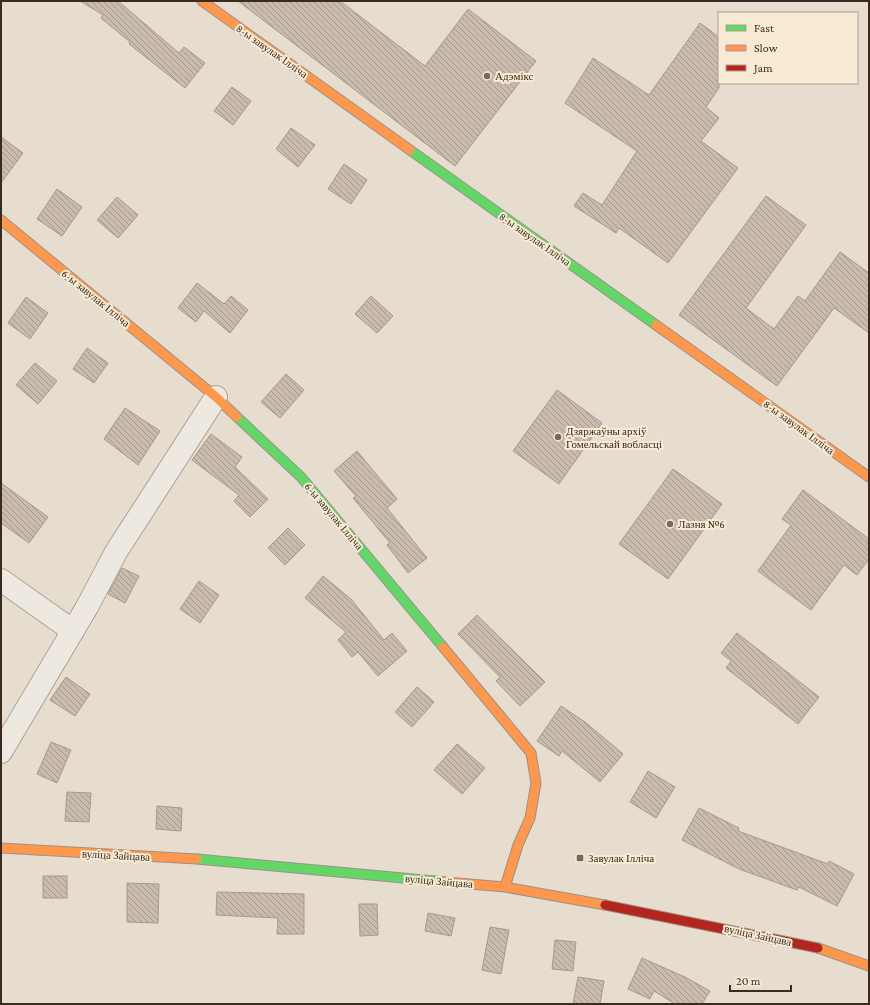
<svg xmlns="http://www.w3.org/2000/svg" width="870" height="1005" font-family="'Crimson Pro',serif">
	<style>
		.building { fill: url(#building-back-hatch); stroke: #a6998e }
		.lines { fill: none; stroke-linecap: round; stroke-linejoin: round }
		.street-casing { stroke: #aba297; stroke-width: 24 }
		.fast-casing { stroke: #9b9288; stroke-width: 11 }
		.slow-casing { stroke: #9b9288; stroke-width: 11 }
		.jam-casing { stroke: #9b9288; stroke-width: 11 }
		.street { stroke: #eee9e0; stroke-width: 22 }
		.fast { stroke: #63d668; stroke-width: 9 }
		.slow { stroke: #ff974d; stroke-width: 9 }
		.jam { stroke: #b3261e; stroke-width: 9 }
		.poi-dot { fill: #77695c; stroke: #f7ebd5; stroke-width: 1.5 }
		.labels { text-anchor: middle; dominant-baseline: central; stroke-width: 4; stroke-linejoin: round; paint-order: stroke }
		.street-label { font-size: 11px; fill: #3b2a1e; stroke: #f7ebd5 }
		.poi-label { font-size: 11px; fill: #3b2a1e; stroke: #f7ebd5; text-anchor: start }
	</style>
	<defs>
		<pattern id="building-back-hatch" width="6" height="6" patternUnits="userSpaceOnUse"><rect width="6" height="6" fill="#cabbaf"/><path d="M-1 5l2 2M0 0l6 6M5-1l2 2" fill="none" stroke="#a5988e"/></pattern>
	</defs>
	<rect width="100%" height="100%" fill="#e6ddcf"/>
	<g class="building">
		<path d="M 80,1 L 118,1 L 179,53 L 184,47 L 205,63 L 185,88 L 129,44 L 130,42 L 101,18 L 103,15 Z"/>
		<path d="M 238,1 L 340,1 L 425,66 L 468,9 L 536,61 L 455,166 Z"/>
		<path d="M 700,23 L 719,37 L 719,88 L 706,107 L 719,118 L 701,141 L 738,168 L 668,263 L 619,228 L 616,233 L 574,206 L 583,193 L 602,205 L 637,151 L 565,103 L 593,58 L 649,95 Z"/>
		<path d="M 232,87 L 251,101 L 233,125 L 214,111 Z"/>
		<path d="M 291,128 L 315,145 L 298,167 L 276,149 Z"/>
		<path d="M 1,137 L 23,153 L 1,183 Z"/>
		<path d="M 344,164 L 367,180 L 351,204 L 328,189 Z"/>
		<path d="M 57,189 L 82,207 L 62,236 L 37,219 Z"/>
		<path d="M 766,196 L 806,225 L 746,308 L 774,329 L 798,296 L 805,301 L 840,252 L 869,273 L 869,333 L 834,308 L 777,386 L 679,315 Z"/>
		<path d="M 117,197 L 138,215 L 118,238 L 97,220 Z"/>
		<path d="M 197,283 L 224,304 L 231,296 L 248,310 L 230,333 L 204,311 L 196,322 L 178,308 Z"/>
		<path d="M 371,296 L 393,316 L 377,333 L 355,314 Z"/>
		<path d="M 26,297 L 48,313 L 30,339 L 8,323 Z"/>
		<path d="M 87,348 L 108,363 L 94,383 L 73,369 Z"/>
		<path d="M 35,363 L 57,381 L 38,404 L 16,385 Z"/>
		<path d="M 286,374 L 304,390 L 280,418 L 261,402 Z"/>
		<path d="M 557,390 L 602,423 L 559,484 L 513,451 Z"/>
		<path d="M 125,408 L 160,431 L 138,465 L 104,439 Z"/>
		<path d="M 211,434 L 242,457 L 235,467 L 268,499 L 250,517 L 234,501 L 239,495 L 192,460 Z"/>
		<path d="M 357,451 L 397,499 L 387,508 L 427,558 L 408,573 L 387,545 L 390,543 L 353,498 L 356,496 L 334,471 Z"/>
		<path d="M 673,469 L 722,504 L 668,579 L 619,544 Z"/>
		<path d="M 1,483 L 48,517 L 29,543 L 1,523 Z"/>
		<path d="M 803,490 L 869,539 L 869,559 L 857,575 L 844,565 L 811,610 L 758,571 L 791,525 L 782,519 Z"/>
		<path d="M 288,528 L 305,545 L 285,565 L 268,548 Z"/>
		<path d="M 122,568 L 139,576 L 125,603 L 108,594 Z"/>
		<path d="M 323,576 L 351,599 L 384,640 L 392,633 L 407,651 L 378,676 L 358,652 L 352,657 L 338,640 L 346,632 L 305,598 Z"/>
		<path d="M 199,581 L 219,595 L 200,623 L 180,609 Z"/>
		<path d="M 477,615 L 545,682 L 520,706 L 496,681 L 500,677 L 458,634 Z"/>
		<path d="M 737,633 L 819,697 L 798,724 L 726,668 L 731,661 L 721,653 Z"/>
		<path d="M 66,677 L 90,694 L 75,716 L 50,700 Z"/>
		<path d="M 417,687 L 434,702 L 412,727 L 395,712 Z"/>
		<path d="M 561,706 L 585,722 L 623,754 L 600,782 L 562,751 L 559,756 L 537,741 Z"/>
		<path d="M 51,742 L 71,750 L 57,783 L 37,774 Z"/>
		<path d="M 457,744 L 485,768 L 462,794 L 434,770 Z"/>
		<path d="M 648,771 L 675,787 L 656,818 L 630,802 Z"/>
		<path d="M 67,792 L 91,793 L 89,822 L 65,821 Z"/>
		<path d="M 157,806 L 182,808 L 181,831 L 156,829 Z"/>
		<path d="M 699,808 L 739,828 L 738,831 L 828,864 L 829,861 L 854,874 L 837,906 L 799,887 L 797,890 L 739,869 L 682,840 Z"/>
		<rect x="43" y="876" width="24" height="22"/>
		<path d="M 127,883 L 159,884 L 158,923 L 127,922 Z"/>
		<path d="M 217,892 L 304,894 L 304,934 L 277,934 L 278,918 L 216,915 Z"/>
		<path d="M 359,904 L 377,904 L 378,935 L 360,936 Z"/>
		<path d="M 428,913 L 455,918 L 451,936 L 425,931 Z"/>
		<path d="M 490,927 L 509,930 L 501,974 L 482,970 Z"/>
		<path d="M 555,940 L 576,942 L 573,971 L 552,969 Z"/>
		<path d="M 642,958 L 685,977 L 710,991 L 702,1004 L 675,1004 L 654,991 L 650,999 L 628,989 Z"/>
		<path d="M 578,977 L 604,981 L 600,1004 L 573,1004 Z"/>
	</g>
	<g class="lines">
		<defs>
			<g id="street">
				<path d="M 1,580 L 73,631"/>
				<path d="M 1,752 L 87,607 L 116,552 L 216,397"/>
			</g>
			<g id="fast">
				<path d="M 410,150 L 656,325"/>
				<path d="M 237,417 L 301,477 L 443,647"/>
				<path d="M 197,859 L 446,882"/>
			</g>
			<g id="slow">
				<path d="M 202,1 L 410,150"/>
				<path d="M 1,220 L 216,397 L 237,417"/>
				<path d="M 656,325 L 869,477"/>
				<path d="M 443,647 L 531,753 L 536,783 L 530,818 L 518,845 L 505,887"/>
				<path d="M 1,848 L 197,859"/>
				<path d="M 446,882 L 505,887 L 605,905"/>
				<path d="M 818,948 L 869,966"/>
			</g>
			<path id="jam" d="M 605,905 L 818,948"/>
		</defs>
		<use href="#street" class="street-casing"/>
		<use href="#fast" class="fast-casing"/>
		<use href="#slow" class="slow-casing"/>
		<use href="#jam" class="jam-casing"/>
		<use href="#street" class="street"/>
		<use href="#fast" class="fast"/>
		<use href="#slow" class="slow"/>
		<use href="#jam" class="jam"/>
	</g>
	<g class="poi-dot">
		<circle cx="487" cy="76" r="4"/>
		<circle cx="558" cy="437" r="4"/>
		<circle cx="670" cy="524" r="4"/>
		<rect x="576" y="854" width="8" height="8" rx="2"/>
	</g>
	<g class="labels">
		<g class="street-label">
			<text transform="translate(272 51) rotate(35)">8-ы завулак Ілліча</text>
			<text transform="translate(535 239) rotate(35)">8-ы завулак Ілліча</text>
			<text transform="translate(96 298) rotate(39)">6-ы завулак Ілліча</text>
			<text transform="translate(799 427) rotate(36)">8-ы завулак Ілліча</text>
			<text transform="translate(334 516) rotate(50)">6-ы завулак Ілліча</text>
			<text transform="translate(116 855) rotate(3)">вуліца Зайцава</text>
			<text transform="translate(439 881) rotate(5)">вуліца Зайцава</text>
			<text transform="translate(758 935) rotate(12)">вуліца Зайцава</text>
		</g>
		<g class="poi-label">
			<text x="495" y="76">Адэмікс</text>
			<text x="566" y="431">Дзяржаўны архіў<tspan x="566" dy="13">Гомельскай вобласці</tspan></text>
			<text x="678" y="524">Лазня №6</text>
			<text x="588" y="858">Завулак Ілліча</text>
		</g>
	</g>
	<rect width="870" height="1005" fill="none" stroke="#3b2a1e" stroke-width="4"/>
	<rect x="718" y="12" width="140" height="72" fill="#f7ebd5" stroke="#ac9e8c"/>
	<rect x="726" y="25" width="20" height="6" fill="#63d668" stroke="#ac9e8c"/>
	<text x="754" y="32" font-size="12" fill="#3b2a1e">Fast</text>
	<rect x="726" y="45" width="20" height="6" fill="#ff974d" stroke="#ac9e8c"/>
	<text x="754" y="52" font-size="12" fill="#3b2a1e">Slow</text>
	<rect x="726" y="65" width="20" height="6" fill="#b3261e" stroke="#ac9e8c"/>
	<text x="754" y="72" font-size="12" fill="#3b2a1e">Jam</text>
	<path d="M730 985v6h61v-6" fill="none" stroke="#3b2a1e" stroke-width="2"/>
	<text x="736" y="985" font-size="12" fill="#3b2a1e" stroke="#f7ebd5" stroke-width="3" paint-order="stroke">20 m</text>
</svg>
